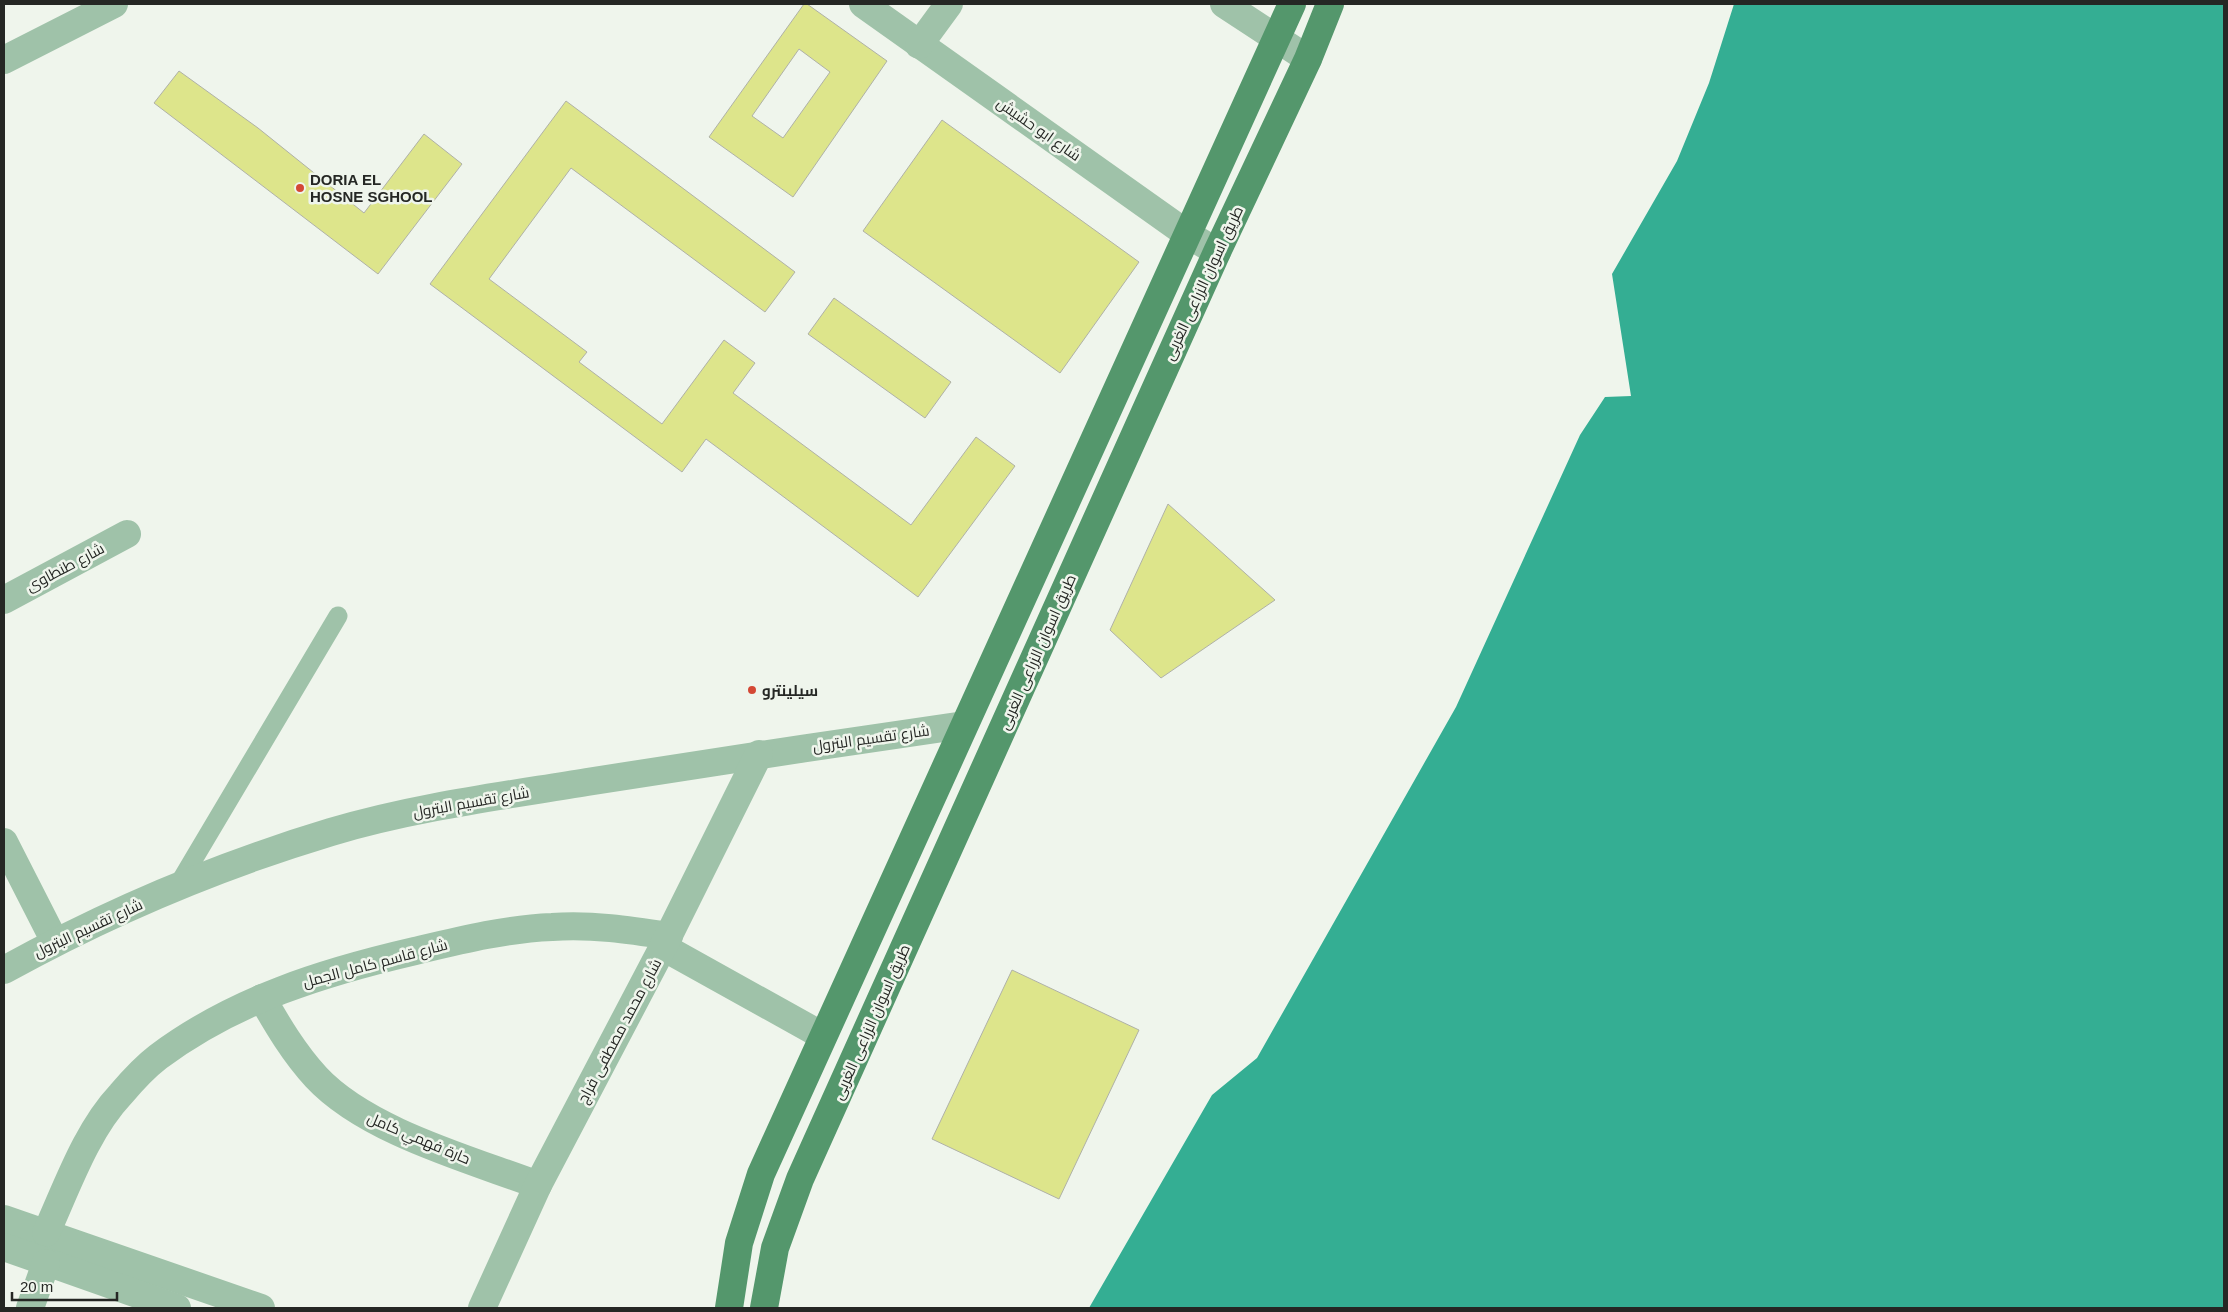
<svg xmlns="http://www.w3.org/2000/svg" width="2228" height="1312" font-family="Arial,Cairo,sans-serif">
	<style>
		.water { fill: #34ae93 }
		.building { fill: #dde58b; stroke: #afb1a7; fill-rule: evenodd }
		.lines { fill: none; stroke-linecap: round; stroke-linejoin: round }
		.lane { stroke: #9fc2a9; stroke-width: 19 }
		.street { stroke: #9fc2a9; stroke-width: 28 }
		.primary { stroke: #54976c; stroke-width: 28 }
		.poi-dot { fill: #d44835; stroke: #eff5ec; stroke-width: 2 }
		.labels { text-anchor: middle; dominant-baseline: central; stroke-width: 5; stroke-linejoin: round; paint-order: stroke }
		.street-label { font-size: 15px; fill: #252724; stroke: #eff5ec }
		.poi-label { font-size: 15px; font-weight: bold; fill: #252724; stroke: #eff5ec; text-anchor: start }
	</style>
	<rect width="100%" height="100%" fill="#eff5ec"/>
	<path class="water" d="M 1734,4 L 2224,4 L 2224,1308 L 1089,1308 L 1212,1095 L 1257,1058 L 1456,707 L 1580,435 L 1605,397 L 1631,396 L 1612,274 L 1677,161 L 1709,83 Z"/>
	<g class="building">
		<path d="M 804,4 L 807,4 L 887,61 L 793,197 L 709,137 ZM 799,49 L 830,72 L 783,138 L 752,116 Z"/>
		<path d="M 179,71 L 258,128 L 364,213 L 424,134 L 462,164 L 378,274 L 154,103 Z"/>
		<path d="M 566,101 L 795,272 L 765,312 L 571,168 L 489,279 L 587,352 L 579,362 L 662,424 L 724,340 L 755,363 L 733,393 L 911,525 L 976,437 L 1015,466 L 918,597 L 706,439 L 682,472 L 430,284 Z"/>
		<path d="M 942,120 L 1139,262 L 1060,373 L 863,231 Z"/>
		<path d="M 834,298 L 951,382 L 925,418 L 808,334 Z"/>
		<path d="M 1168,504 L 1275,600 L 1161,678 L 1110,630 Z"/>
		<path d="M 1012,970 L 1139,1030 L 1059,1199 L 932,1139 Z"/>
	</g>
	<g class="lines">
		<path class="lane" d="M 177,887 L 338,616"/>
		<g class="street">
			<path d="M 863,4 L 1187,234 L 1217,252"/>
			<path d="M 1224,4 L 1308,59"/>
			<path d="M 919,45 L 949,4"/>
			<path d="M 4,60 L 114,4"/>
			<path d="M 4,600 L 127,534"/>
			<path d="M 4,842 L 55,942"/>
			<path d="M 663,947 L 823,1036"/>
			<path d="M 4,970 C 107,913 218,866 331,832 C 415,807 502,796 587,782 C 713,762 838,743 964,725"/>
			<path d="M 262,998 C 278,1026 294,1053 316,1077 C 366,1131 469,1159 538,1185"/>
			<path d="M 4,1219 L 261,1308"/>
			<path d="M 46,1233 C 67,1187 86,1131 121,1094 C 132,1081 145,1067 158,1057 C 234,1000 324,972 415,951 C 461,940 505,929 552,927 C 591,924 630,930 669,936"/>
			<path d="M 4,1247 L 177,1308"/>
			<path d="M 30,1308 L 46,1263"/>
			<path d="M 482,1308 L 538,1185 L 663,947 L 759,754"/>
		</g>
		<g class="primary">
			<path d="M 729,1308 L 739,1243 L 761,1174 L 1292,4"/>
			<path d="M 764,1308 L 775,1248 L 800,1179 L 1217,252 L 1308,59 L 1330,4"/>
		</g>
	</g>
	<g class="poi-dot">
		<circle cx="300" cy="188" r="5"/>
		<circle cx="752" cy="690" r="5"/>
	</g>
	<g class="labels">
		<g class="street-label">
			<text transform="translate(1039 129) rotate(35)">شارع ابو حشيش</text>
			<text transform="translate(1203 283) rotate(-65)">طريق اسوان الزراعى الغربى</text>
			<text transform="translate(65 567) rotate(-28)">شارع طنطاوى</text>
			<text transform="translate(1037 652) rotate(-66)">طريق اسوان الزراعى الغربى</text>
			<text transform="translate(871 738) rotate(-8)">شارع تقسيم البترول</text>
			<text transform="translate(471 802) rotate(-10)">شارع تقسيم البترول</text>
			<text transform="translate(88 928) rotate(-25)">شارع تقسيم البترول</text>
			<text transform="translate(375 963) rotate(-15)">شارع قاسم كامل الجمل</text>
			<text transform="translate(871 1022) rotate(-66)">طريق اسوان الزراعى الغربى</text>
			<text transform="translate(619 1031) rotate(-62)">شارع محمد مصطفى فراج</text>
			<text transform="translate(419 1138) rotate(23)">حارة فهمي كامل</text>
		</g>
		<g class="poi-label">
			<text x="310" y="179">DORIA EL<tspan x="310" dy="17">HOSNE SGHOOL</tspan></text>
			<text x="762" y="690">سيلينترو</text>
		</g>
	</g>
	<rect width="2228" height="1312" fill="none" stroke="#252724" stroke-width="10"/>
	<path d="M12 1292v8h105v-8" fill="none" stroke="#252724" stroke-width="2.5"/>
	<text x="20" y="1292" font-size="15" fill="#252724" stroke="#eff5ec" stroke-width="4" paint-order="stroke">20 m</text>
</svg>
